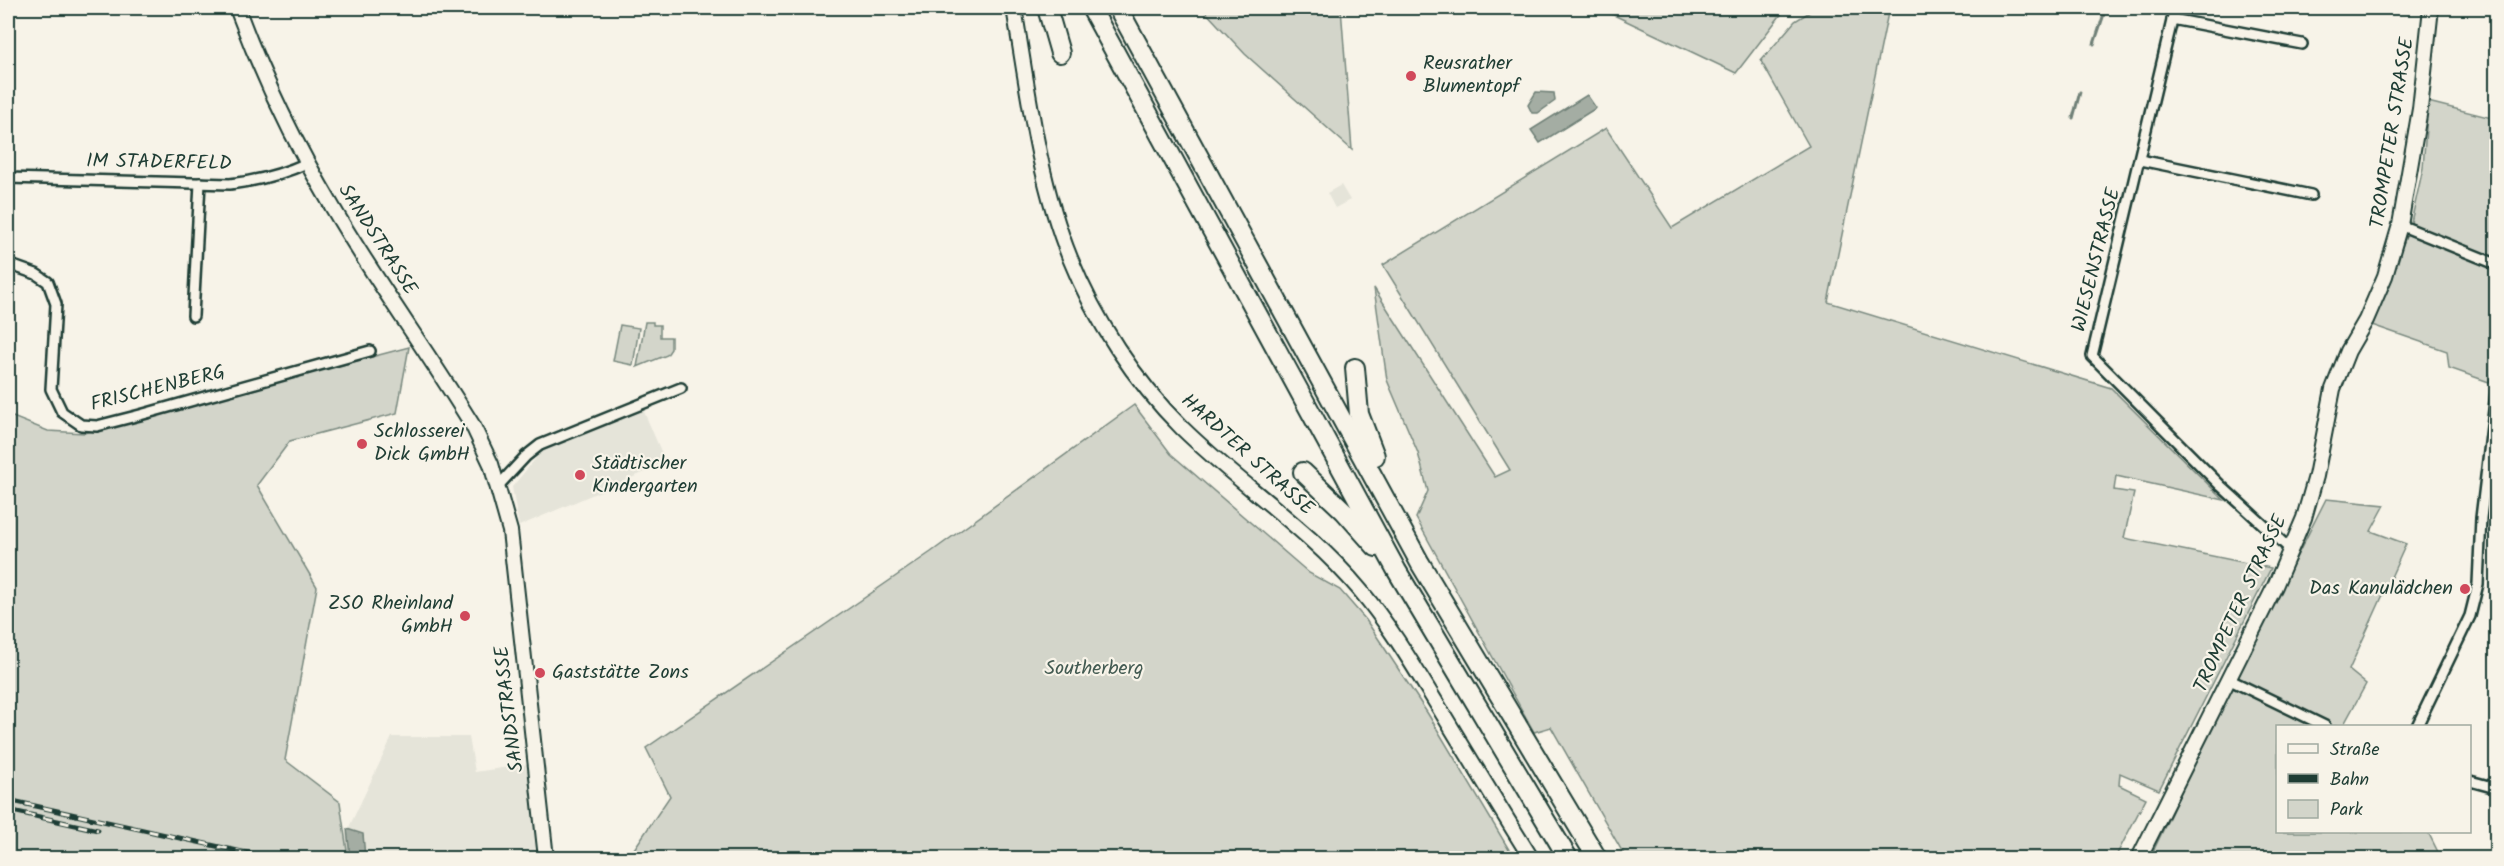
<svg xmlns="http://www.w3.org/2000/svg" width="2504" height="866" font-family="Kalam,sans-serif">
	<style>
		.built { fill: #e5e4d9 }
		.green { fill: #d3d5ca; stroke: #79897f; stroke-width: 1.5 }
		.water { fill: #a4ada3; stroke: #6f8077; stroke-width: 1.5 }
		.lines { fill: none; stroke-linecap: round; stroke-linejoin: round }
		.stream { stroke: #6f8077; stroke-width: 3 }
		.street-casing { stroke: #1f3d34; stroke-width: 14 }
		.secondary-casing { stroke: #1f3d34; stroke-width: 18 }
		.highway-casing { stroke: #1f3d34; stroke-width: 22 }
		.street { stroke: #f7f3e8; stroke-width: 9 }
		.secondary { stroke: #f7f3e8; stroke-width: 14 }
		.highway { stroke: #f7f3e8; stroke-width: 18 }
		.rail-casing { stroke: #1f3d34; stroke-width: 5 }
		.rail { stroke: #f7f3e8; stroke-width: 3; stroke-dasharray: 9; stroke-linecap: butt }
		.poi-dot { fill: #d1495b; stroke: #f7f3e8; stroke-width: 2 }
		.labels { text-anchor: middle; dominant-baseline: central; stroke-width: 4.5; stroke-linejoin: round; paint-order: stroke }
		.poi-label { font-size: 20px; fill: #1f3d34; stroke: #f7f3e8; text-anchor: start }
		.street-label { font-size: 20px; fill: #1f3d34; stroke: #f7f3e8 }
		.park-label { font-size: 20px; fill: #435b52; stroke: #f7f3e8 }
	</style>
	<rect width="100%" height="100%" fill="#f7f3e8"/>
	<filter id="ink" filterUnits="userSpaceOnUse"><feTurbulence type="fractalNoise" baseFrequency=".0167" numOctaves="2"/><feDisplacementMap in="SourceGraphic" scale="12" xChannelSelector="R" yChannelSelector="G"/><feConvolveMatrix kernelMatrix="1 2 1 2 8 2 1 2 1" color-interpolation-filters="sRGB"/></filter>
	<g filter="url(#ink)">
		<g class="built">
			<path d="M 1341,185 L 1350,200 L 1335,208 L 1327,193 Z"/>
			<path d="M 642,407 L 666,463 L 519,526 L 512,487 L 542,451 Z"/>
			<path d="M 392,737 L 469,737 L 475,772 L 529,764 L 536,858 L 348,858 L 341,844 Z"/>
		</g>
		<g class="green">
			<path d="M 1202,8 L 1341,8 L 1352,150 L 1245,54 Z"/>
			<path d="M 1599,8 L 1786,8 L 1736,73 Z"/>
			<path d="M 1816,8 L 1889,8 L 1828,302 L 2111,388 L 2224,500 L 2116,476 L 2114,490 L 2134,493 L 2124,538 L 2271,568 L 2159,790 L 2120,773 L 2119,785 L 2146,798 L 2115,858 L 1626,858 L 1551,727 L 1534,732 L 1416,518 L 1428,491 L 1418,453 L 1387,380 L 1374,288 L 1495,477 L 1510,470 L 1383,265 L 1606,128 L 1672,228 L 1809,146 L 1761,61 L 1795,21 Z"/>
			<path d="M 2428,102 L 2496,119 L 2496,260 L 2410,227 L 2423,168 Z"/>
			<path d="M 2407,234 L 2496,269 L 2496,366 L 2489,382 L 2449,368 L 2447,351 L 2372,325 Z"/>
			<path d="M 645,322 L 653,322 L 653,325 L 660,325 L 660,337 L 671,337 L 671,349 L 667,355 L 637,367 Z"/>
			<path d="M 620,325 L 639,328 L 633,365 L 613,361 Z"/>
			<path d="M 409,347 L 397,413 L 290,441 L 257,485 L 317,587 L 285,760 L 340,802 L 348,858 L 8,858 L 8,415 L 48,431 L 84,433 Z"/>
			<path d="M 1134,405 L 1171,454 L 1309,573 L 1340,590 L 1366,620 L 1428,714 L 1514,858 L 628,858 L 670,796 L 646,748 L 931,552 Z"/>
			<path d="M 2326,499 L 2385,505 L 2371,531 L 2406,544 L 2349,670 L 2366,684 L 2343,726 L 2278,726 L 2278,832 L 2428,832 L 2441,858 L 2150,858 L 2230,688 Z"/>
		</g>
		<g class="water">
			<path d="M 1536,92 L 1554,93 L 1555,101 L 1538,113 L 1532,113 L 1528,105 Z"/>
			<path d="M 1587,95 L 1596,108 L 1540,143 L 1531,130 Z"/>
			<path d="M 347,829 L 363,834 L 365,857 L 350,856 Z"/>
		</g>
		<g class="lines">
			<g class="stream">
				<path d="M 2094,44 L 2106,8"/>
				<path d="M 2073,118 L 2080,92"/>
			</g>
			<defs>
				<g id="street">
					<path d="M 2175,8 L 2092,356 L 2221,486 L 2291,550"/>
					<path d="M 2172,19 L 2302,44"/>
					<path d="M 2140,160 L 2311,195"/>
					<path d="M 8,178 L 230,184 C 256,181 283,174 307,163"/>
					<path d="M 2400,225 L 2496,264"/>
					<path d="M 8,264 L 36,274 L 48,282 L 56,304 L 51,389 L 62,412 L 81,425 L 97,426 L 140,415 L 370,351"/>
					<path d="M 193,316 L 200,183"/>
					<path d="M 499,485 L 526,456 L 540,445 L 681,388"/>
					<path d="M 2228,679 L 2325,726"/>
					<path d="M 2417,726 L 2470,616 L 2478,584 L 2481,518 L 2496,393"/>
					<path d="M 2470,781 L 2496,788"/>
				</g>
				<g id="secondary">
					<path d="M 237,8 C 263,78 295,144 333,208 C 376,282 428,352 473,426 L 491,464 L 510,531 L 546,858"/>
					<path d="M 1014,8 C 1028,90 1038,179 1070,258 C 1095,320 1134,380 1182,428 C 1239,484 1308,528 1360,590 C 1392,628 1417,672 1443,714 C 1472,762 1501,810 1531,858"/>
					<path d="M 2139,858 L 2275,586 L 2304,518 L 2316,476 L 2333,389 L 2348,351 L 2366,320 L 2385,276 L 2400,225 L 2420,109 L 2431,8"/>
				</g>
				<g id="highway">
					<path d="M 1047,8 L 1060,53"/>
					<path d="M 1091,8 L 1397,571 L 1568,858"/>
					<path d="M 1118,8 L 1420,563 L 1597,858"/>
					<path d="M 1355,368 L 1359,414 L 1375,456"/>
					<path d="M 1303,472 L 1344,511 L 1376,547"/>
				</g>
			</defs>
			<use href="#street" class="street-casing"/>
			<use href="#secondary" class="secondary-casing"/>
			<use href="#highway" class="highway-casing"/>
			<use href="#street" class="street"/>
			<use href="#secondary" class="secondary"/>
			<use href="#highway" class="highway"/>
			<defs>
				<g id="rail">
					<path d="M 8,800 L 270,858"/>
					<path d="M 8,810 L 98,830"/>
				</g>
			</defs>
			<use href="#rail" class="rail-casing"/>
			<use href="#rail" class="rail"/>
		</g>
	</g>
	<g class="poi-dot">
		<circle cx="1411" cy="76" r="6"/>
		<circle cx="362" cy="444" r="6"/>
		<circle cx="580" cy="475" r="6"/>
		<circle cx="2465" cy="589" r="6"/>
		<circle cx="465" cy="616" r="6"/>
		<circle cx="540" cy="673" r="6"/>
	</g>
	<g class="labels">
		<g class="poi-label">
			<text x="1423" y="64">Reusrather<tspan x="1423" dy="23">Blumentopf</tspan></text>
			<text x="374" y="432">Schlosserei<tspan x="374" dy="23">Dick GmbH</tspan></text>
			<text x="592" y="464">Städtischer<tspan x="592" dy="23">Kindergarten</tspan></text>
			<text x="2453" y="589" text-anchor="end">Das Kanulädchen</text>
			<text x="453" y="604" text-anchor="end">ZSO Rheinland<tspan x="453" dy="23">GmbH</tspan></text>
			<text x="552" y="673">Gaststätte Zons</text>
		</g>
		<g class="street-label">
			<text transform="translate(2393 133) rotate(-81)">TROMPETER STRASSE</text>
			<text transform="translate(159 163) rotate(1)">IM STADERFELD</text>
			<text transform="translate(377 240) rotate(57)">SANDSTRASSE</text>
			<text transform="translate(2097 260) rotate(-76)">WIESENSTRASSE</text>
			<text transform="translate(158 389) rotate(-14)">FRISCHENBERG</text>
			<text transform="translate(1247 455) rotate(42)">HARDTER STRASSE</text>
			<text transform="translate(2241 604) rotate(-65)">TROMPETER STRASSE</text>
			<text transform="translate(510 709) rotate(-97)">SANDSTRASSE</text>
		</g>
		<g class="park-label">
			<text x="1094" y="669">Southerberg</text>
		</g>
	</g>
	<rect width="2504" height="866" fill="none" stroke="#f7f3e8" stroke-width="30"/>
	<rect x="15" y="15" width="2474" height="836" fill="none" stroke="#1f3d34" stroke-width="2" filter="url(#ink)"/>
	<rect x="2276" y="725" width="195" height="108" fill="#f7f3e8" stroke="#a1aaa0" stroke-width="1.5"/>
	<rect x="2288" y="744" width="30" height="9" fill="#f7f3e8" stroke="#a1aaa0" stroke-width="1.5"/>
	<text x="2330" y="755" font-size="18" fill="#1f3d34">Straße</text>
	<rect x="2288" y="774" width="30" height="9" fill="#1f3d34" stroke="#a1aaa0" stroke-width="1.5"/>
	<text x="2330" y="785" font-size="18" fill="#1f3d34">Bahn</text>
	<rect x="2288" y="800" width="30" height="18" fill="#d3d5ca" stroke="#a1aaa0" stroke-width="1.5"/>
	<text x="2330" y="815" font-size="18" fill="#1f3d34">Park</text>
</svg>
